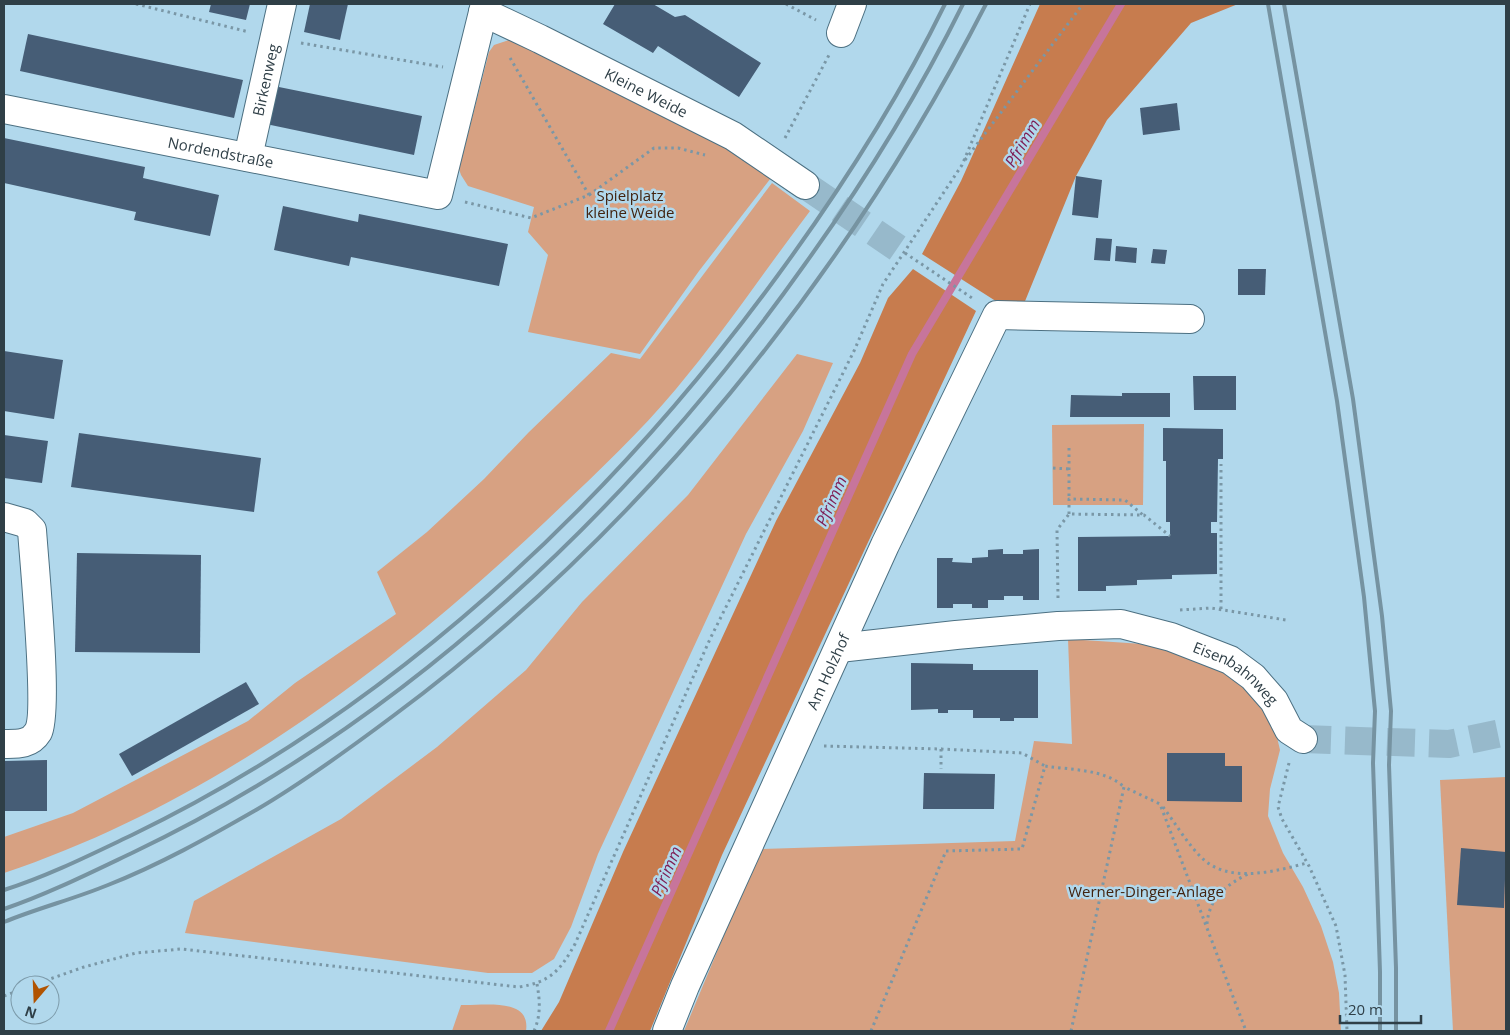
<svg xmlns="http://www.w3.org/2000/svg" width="1510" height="1035" font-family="'Open Sans',sans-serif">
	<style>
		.green { fill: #d7a182 }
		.forest { fill: #c77c4e }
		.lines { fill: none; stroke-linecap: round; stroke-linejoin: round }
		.stream { stroke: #c7759b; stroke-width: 8 }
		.building { fill: #465d76 }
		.minor-tunnel { stroke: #97b9cb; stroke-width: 28; stroke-dasharray: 28 14; stroke-linecap: butt }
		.minor-casing { stroke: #4c7082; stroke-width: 30 }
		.path { stroke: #7a97a6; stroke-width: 3; stroke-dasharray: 2.5 4; stroke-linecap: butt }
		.minor { stroke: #fff; stroke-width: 28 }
		.rail { stroke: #7693a1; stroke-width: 4 }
		.labels { text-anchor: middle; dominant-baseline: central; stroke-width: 5; stroke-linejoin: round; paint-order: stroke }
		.street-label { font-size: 15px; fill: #2f3f47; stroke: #b1d8ec }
		.park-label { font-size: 15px; fill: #42230f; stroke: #b1d8ec }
		.water-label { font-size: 16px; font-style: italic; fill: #7e1c53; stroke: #b1d8ec }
	</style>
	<rect width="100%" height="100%" fill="#b1d8ec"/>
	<g class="green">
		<path d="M 509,40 L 737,147 L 774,174 L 699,271 L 640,354 L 528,332 L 548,255 L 528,232 L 534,207 L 468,186 L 461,175 L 459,169 L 489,52 L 494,45 Z"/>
		<path d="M 772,183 L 810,211 C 765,270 724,332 676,389 C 637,436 589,480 545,522 C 388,670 210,804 4,873 L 4,837 L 73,813 L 248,721 L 295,683 L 396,614 L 377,572 L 427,532 L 484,479 L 529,432 L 611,353 L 640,359 Z"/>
		<path d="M 797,354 L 833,363 L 803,431 L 746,534 L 598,854 L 571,927 L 554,959 L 532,973 L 488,973 L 185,933 L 194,901 L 341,819 L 437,747 L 526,670 L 582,602 L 688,495 Z"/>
		<path d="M 1144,424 L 1143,505 L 1053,505 L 1052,425 Z"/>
		<path d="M 1068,639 L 1158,645 L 1229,672 L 1266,712 L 1276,733 L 1280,750 L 1270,789 L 1268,816 L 1283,853 L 1303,887 L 1321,926 L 1333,962 L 1339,993 L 1341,1031 L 684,1031 L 760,849 L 1015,841 L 1034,741 L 1072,744 Z"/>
		<path d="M 1506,777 L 1506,1031 L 1453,1031 L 1440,780 Z"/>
		<path d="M 461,1005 C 484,1006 531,997 526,1031 L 452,1031 Z"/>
	</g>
	<g class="forest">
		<path d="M 1040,4 L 1238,4 L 1191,23 L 1107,120 L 1076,176 L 1019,316 L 922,254 L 961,181 Z"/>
		<path d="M 913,269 L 976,311 L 722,855 L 650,1031 L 541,1031 L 559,1002 L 623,852 L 776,521 L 860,363 L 888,298 Z"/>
	</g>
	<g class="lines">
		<path class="stream" d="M 609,1031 L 912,354 L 1121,4"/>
	</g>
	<g class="building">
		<path d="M 211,4 L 250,4 L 246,20 L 209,12 Z"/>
		<path d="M 310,4 L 348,4 L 340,40 L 304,32 Z"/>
		<path d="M 615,4 L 653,4 L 675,17 L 685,15 L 761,63 L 739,97 L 658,46 L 653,53 L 603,24 Z"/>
		<path d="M 28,34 L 243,80 L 234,118 L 20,71 Z"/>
		<path d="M 274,86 L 422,116 L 414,155 L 266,124 Z"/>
		<path d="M 1177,103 L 1180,130 L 1143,135 L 1140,108 Z"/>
		<path d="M 4,138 L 145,167 L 143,178 L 219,195 L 210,236 L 134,220 L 136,212 L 4,183 Z"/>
		<path d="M 1076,176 L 1102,180 L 1098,218 L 1072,215 Z"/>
		<path d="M 283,206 L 358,222 L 359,214 L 508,244 L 499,286 L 351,257 L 349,266 L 274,250 Z"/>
		<path d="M 1096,238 L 1112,239 L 1110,261 L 1094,260 Z"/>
		<path d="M 1116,246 L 1137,248 L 1136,263 L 1115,261 Z"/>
		<path d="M 1153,249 L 1167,250 L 1165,264 L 1151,263 Z"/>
		<path d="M 1238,269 L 1266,269 L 1265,295 L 1238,295 Z"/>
		<path d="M 4,351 L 63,360 L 54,419 L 4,411 Z"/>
		<path d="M 1193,376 L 1236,376 L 1236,410 L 1194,410 Z"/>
		<path d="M 1122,393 L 1170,393 L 1170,417 L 1070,417 L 1071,395 L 1122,396 Z"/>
		<path d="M 1163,428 L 1223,429 L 1223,459 L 1218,459 L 1217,522 L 1211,522 L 1211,533 L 1217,533 L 1217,574 L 1172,575 L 1172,579 L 1137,580 L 1137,585 L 1106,586 L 1106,591 L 1078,591 L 1078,537 L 1170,536 L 1170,522 L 1166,522 L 1166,461 L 1163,461 Z"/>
		<path d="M 79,433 L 261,458 L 254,512 L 71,487 Z"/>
		<path d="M 4,435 L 48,441 L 42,483 L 4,478 Z"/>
		<path d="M 1003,549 L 1003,554 L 1023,554 L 1023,550 L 1039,549 L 1039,600 L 1023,600 L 1023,596 L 1004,596 L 1004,600 L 988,600 L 988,608 L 972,608 L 972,604 L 953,604 L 953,608 L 937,608 L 937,558 L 953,558 L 952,562 L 972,563 L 972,558 L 988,557 L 988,550 Z"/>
		<path d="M 77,553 L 201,555 L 200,653 L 75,652 Z"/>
		<path d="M 911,663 L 973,664 L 973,670 L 1038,670 L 1038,718 L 1014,718 L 1014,721 L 1000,721 L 1000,718 L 973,718 L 973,710 L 948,710 L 948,713 L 938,713 L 938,709 L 911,710 Z"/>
		<path d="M 246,682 L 259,704 L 132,776 L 119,754 Z"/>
		<path d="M 1167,753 L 1225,753 L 1225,766 L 1242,766 L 1242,802 L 1167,801 Z"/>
		<path d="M 47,760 L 47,811 L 4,811 L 4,761 Z"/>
		<path d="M 924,773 L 995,774 L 994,809 L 923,809 Z"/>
		<path d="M 1461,848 L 1506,852 L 1504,908 L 1457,905 Z"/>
	</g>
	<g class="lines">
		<g class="minor-tunnel">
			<path d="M 805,185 L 905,253"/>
			<path d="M 1303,739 L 1449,744 L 1506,732"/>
		</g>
		<defs>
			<g id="minor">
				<path id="s1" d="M 483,12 L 540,39 L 733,136 L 805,185"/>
				<path d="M 841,33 L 852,4"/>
				<path id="s2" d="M 4,109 L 438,195 L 485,4"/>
				<path id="s3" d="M 248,157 L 282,4"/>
				<path d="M 4,517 L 25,523 L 32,530 C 34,561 49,713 38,732 C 30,745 17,744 4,744"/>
				<path id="s4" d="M 839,648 L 956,635 L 1058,626 L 1121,624 L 1171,637 L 1230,660 L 1253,677 L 1274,701 L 1289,730 L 1303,739"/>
				<path id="s5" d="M 667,1031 L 685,986 L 885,545 L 997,315 L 1190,319"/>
			</g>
		</defs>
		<use href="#minor" class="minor-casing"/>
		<g class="path">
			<path d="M 136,4 L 249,32"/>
			<path d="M 786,4 L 816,20"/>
			<path d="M 301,43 L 443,67"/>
			<path d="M 785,138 L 829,55"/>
			<path d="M 965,160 L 1083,4"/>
			<path d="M 589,195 L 654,148 L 678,148 L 705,155"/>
			<path d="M 465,202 L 531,218 L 589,195 L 509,56"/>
			<path d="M 905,253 L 975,300"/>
			<path d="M 1069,448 L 1069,499"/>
			<path d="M 1053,468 L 1069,469"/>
			<path d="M 1069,514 L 1069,499 L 1125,500 L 1143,515"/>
			<path d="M 1058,598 L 1057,530 L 1069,514 L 1144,515 L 1170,536"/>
			<path d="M 1221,609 L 1221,464"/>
			<path d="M 1180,610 L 1211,608 L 1286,620"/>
			<path d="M 824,746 L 941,749 L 941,769"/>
			<path d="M 941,749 L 1022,753 L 1045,766"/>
			<path d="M 1289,763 L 1278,807 L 1282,819 L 1309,866 L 1336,926 L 1345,975 L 1347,1031"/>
			<path d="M 1163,807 C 1176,824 1188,845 1203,859 C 1230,884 1276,871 1307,863"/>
			<path d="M 1207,924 C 1209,898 1226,885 1248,874"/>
			<path d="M 33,985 L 84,967 L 136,953 L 181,949 L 519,987 C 550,982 560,971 575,944 L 710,639 L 854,351 L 883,284 L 962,165 L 1030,4"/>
			<path d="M 4,996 L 20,990"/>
			<path d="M 534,1031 C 541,1015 540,1001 537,984"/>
			<path d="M 871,1031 L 946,851 L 1022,849 L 1045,766 C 1071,770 1105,769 1124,787"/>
			<path d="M 1071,1031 L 1124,787 L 1160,804 L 1246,1031"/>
		</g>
		<use href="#minor" class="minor"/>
		<g class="rail">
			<path d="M 1268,4 L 1337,401 L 1364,597 L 1375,711 L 1373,763 L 1380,972 L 1380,1031"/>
			<path d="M 1284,4 L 1353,399 L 1382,616 L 1391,711 L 1389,765 L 1396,968 L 1396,1031"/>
			<path d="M 4,890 C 48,876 90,855 132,835 C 391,710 609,506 778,275 C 841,189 898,100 945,4"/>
			<path d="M 4,909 C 48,894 92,872 134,852 C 406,722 632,508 805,264 C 864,182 918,95 963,4"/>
			<path d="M 4,922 C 38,908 74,899 108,885 C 159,865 209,837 256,810 C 304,782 349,749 393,716 C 641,532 846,277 986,4"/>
		</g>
	</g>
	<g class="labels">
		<g class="street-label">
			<text stroke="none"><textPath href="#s3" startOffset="79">Birkenweg</textPath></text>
			<text stroke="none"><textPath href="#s1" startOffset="182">Kleine Weide</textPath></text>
			<text stroke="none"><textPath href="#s2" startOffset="221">Nordendstraße</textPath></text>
			<text stroke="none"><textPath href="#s5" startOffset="394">Am Holzhof</textPath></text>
			<text stroke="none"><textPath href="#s4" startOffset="410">Eisenbahnweg</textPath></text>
		</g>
		<g class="park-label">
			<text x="630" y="195">Spielplatz<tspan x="630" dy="17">kleine Weide</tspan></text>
			<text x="1146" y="891">Werner-Dinger-Anlage</text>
		</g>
		<g class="water-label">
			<text transform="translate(1022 143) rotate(-59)">Pfrimm</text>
			<text transform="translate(831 501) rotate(-66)">Pfrimm</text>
			<text transform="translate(666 871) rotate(-66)">Pfrimm</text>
		</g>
	</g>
	<rect width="1510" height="1035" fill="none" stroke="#2f3f47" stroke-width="10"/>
	<g transform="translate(35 1000) rotate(199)"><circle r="24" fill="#b1d8ec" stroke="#7d9baa"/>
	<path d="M0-4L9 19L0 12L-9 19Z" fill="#b15300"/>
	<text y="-8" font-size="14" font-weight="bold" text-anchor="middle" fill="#2f3f47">N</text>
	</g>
	<path d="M1340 1015v8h81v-8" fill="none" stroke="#2f3f47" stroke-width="2.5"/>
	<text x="1348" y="1015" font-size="15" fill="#2f3f47" stroke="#b1d8ec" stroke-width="4" paint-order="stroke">20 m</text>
</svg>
